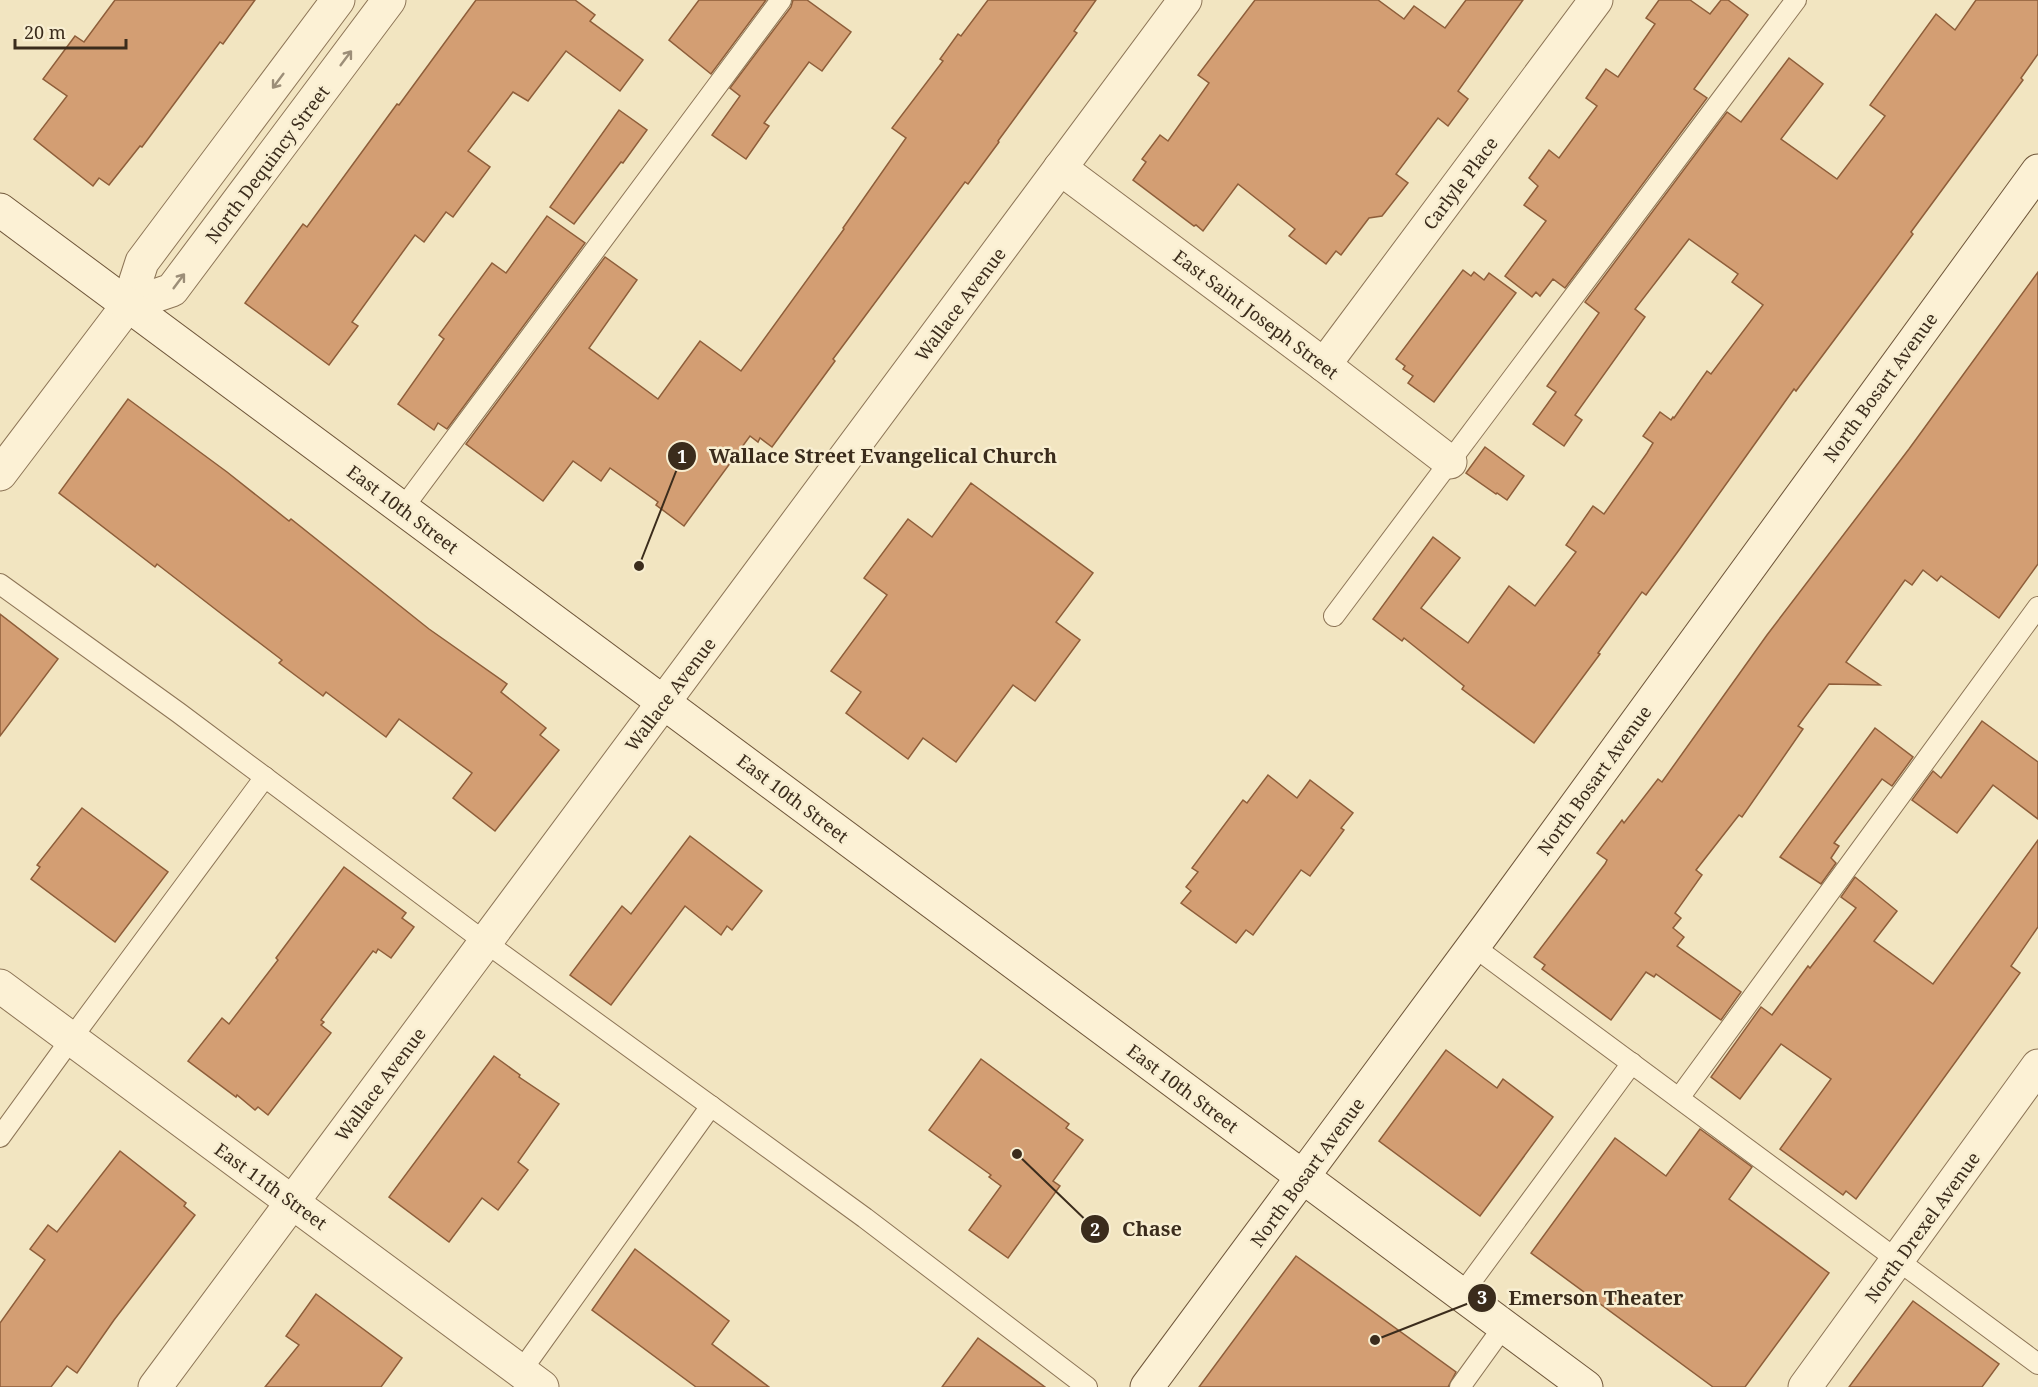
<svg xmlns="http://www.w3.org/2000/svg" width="2038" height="1387" font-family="'Noto Serif',serif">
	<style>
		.building { fill: #d39e73; stroke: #8e5e3a; stroke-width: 1.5 }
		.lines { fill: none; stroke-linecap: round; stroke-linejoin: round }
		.lane-casing { stroke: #8d7557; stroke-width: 22 }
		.street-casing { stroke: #8d7557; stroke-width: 35 }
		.secondary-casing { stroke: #6f563a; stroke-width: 35 }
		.lane { stroke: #fcf1d5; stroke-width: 20 }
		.street { stroke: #fcf1d5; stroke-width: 33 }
		.secondary { stroke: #fcf1d5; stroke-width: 33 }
		.oneway { stroke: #9c8e78 }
		.labels { text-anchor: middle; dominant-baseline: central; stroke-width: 5; stroke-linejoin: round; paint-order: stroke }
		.street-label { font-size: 18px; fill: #3b2c1c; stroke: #f8eed1 }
		.leader { fill: none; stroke: #3b2c1c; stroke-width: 2 }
		.callout-dot { fill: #3b2c1c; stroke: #f8eed1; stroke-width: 2 }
		.mark-label { font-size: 18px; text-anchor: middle; font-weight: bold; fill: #fff }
		.callout-label { font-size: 20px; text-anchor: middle; font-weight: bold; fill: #3b2c1c; stroke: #f8eed1; stroke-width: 5; stroke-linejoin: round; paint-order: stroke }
	</style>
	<rect width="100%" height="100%" fill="#f2e5c1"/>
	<g class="building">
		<path d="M 115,0 L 255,0 L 223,44 L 220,42 L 142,147 L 140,146 L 109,185 L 99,178 L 93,186 L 34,139 L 67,96 L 43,79 L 75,36 L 84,42 Z"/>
		<path d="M 476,0 L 575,0 L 595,15 L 590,21 L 643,60 L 620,91 L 566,51 L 528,101 L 513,92 L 468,151 L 490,167 L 453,217 L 446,212 L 424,242 L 415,235 L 352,322 L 358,326 L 329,365 L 245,303 L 303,224 L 307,227 L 397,104 L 399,105 Z"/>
		<path d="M 699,0 L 766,0 L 711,74 L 669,40 Z"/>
		<path d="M 793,0 L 807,0 L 851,32 L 822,71 L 809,62 L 764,123 L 769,126 L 746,159 L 712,135 L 740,96 L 730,88 L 791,7 Z"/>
		<path d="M 988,0 L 1096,0 L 1074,31 L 1077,33 L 998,141 L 999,142 L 968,184 L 965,182 L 833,359 L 835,361 L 772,447 L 760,438 L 758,442 L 750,436 L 684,526 L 656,505 L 658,502 L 610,468 L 601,481 L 573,461 L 543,501 L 466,444 L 605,257 L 637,280 L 589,348 L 658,399 L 700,341 L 741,371 L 844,229 L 843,228 L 906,138 L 892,128 L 943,61 L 940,59 L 958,34 L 961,36 Z"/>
		<path d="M 1255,0 L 1378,0 L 1404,19 L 1414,6 L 1445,28 L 1466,0 L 1523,0 L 1458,91 L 1468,99 L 1448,126 L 1438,118 L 1396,174 L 1408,183 L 1382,216 L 1369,218 L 1341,255 L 1336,251 L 1326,264 L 1289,236 L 1295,229 L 1238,184 L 1203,231 L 1196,225 L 1194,226 L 1133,180 L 1146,162 L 1142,159 L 1160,135 L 1168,141 L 1209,83 L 1198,75 Z"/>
		<path d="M 1659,0 L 1690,0 L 1710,14 L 1721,0 L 1728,0 L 1748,15 L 1694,89 L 1707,98 L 1565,288 L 1553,279 L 1540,296 L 1536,292 L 1532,297 L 1505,276 L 1546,221 L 1524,205 L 1538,186 L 1529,178 L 1549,150 L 1559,158 L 1597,106 L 1586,98 L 1606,69 L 1618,77 L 1655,24 L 1646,18 Z"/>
		<path d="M 1976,0 L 2038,0 L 2038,54 L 2021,78 L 2023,80 L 1911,232 L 1913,234 L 1879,280 L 1796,391 L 1794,389 L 1679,550 L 1646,595 L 1642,592 L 1598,653 L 1600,654 L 1534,743 L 1462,689 L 1464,686 L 1404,638 L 1402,641 L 1373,619 L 1433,537 L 1460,558 L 1421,608 L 1468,643 L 1509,586 L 1535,606 L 1576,552 L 1566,545 L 1593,506 L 1604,514 L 1647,453 L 1653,443 L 1643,436 L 1660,412 L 1671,420 L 1673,417 L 1674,418 L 1707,371 L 1711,374 L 1763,305 L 1732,282 L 1738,274 L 1689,239 L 1635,309 L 1645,317 L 1575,415 L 1582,420 L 1564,446 L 1533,424 L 1556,392 L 1547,386 L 1599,313 L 1585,302 L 1727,112 L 1741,122 L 1789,58 L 1823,84 L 1781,139 L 1837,179 L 1885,116 L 1870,105 L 1936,14 L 1955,30 Z"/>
		<path d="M 619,110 L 647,130 L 623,163 L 621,162 L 574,224 L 550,207 Z"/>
		<path d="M 547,216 L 585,243 L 447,429 L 438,423 L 434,430 L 398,404 L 444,339 L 439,335 L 492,263 L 506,273 Z"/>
		<path d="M 1463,270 L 1471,276 L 1474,272 L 1484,280 L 1489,273 L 1516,293 L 1434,402 L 1408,383 L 1413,376 L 1403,369 L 1405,366 L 1396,359 Z"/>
		<path d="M 2038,272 L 2038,564 L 1999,618 L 1941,576 L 1937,581 L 1923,570 L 1912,585 L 1905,580 L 1846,662 L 1880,685 L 1829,684 L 1798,726 L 1803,729 L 1742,817 L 1739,815 L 1696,870 L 1702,875 L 1675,913 L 1681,918 L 1673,928 L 1684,937 L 1677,946 L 1741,992 L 1721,1020 L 1656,974 L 1654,977 L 1646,972 L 1611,1020 L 1542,969 L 1545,965 L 1534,957 L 1605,864 L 1607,860 L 1597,853 L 1622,820 L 1624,823 L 1658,779 L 1662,782 L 1767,635 L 1909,449 Z"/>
		<path d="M 128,399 L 227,472 L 289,521 L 291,519 L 429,629 L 507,684 L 501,692 L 546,728 L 540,735 L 559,750 L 495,831 L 453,798 L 472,773 L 399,719 L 386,737 L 326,692 L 323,696 L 279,663 L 282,660 L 219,612 L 157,564 L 155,567 L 59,493 Z"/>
		<path d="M 1485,447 L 1524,476 L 1507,500 L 1497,493 L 1496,494 L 1466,473 Z"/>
		<path d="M 971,483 L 1093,573 L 1056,622 L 1080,640 L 1035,701 L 1013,685 L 956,762 L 923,738 L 908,759 L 846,713 L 861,692 L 831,671 L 887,595 L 864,578 L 908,519 L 932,537 Z"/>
		<path d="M 0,614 L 58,659 L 0,736 Z"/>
		<path d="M 1982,721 L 2038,762 L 2038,819 L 1993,785 L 1957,833 L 1912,800 L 1933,771 L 1941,778 Z"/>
		<path d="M 1875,728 L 1913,757 L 1892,786 L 1882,779 L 1834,843 L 1839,846 L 1831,858 L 1836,863 L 1821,884 L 1780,857 Z"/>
		<path d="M 1268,775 L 1297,798 L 1310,780 L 1353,813 L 1341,828 L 1344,830 L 1310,876 L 1301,870 L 1253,935 L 1246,930 L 1236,943 L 1181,903 L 1191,891 L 1186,887 L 1198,872 L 1192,868 L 1243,800 L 1247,803 Z"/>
		<path d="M 82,808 L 168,872 L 115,942 L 31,879 L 40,867 L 37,865 Z"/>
		<path d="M 690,836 L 762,891 L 732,930 L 727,926 L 721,935 L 685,906 L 611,1005 L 570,975 L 622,906 L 631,914 Z"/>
		<path d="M 2038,840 L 2038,927 L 2011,966 L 2020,973 L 1856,1199 L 1846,1191 L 1843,1195 L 1780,1149 L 1831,1079 L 1781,1044 L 1740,1099 L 1711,1077 L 1761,1007 L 1772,1015 L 1808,966 L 1810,968 L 1856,908 L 1841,897 L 1855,877 L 1897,911 L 1874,941 L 1933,984 Z"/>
		<path d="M 344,867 L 406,913 L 402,918 L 414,927 L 391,958 L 378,949 L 376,953 L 373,951 L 321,1020 L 324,1022 L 321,1025 L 331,1033 L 268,1115 L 258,1107 L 255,1110 L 237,1095 L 236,1097 L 188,1061 L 222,1018 L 229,1024 L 278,960 L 276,958 Z"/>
		<path d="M 1446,1050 L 1497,1088 L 1503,1079 L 1553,1117 L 1480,1216 L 1379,1141 Z"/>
		<path d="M 494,1056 L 520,1075 L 519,1077 L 559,1104 L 518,1162 L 528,1170 L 498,1210 L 482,1198 L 449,1242 L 389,1197 Z"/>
		<path d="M 981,1059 L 1069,1124 L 1066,1128 L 1083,1140 L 1053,1181 L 1060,1186 L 1008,1258 L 969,1230 L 1001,1186 L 989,1177 L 991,1175 L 929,1130 Z"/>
		<path d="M 1700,1129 L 1752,1167 L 1729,1199 L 1829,1273 L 1745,1387 L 1713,1387 L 1531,1253 L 1615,1138 L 1666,1176 Z"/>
		<path d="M 120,1151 L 186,1203 L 184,1206 L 195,1215 L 114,1320 L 77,1373 L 67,1366 L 51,1387 L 0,1387 L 0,1323 L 45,1260 L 30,1249 L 48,1225 L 57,1232 Z"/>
		<path d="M 635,1249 L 729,1321 L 712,1344 L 769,1387 L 696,1387 L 592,1310 Z"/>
		<path d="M 1296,1256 L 1456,1372 L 1448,1387 L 1199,1387 Z"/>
		<path d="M 316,1294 L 402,1358 L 381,1387 L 265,1387 L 299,1345 L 286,1336 Z"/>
		<path d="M 1913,1301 L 1999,1364 L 1982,1387 L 1849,1387 Z"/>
		<path d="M 978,1338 L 1045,1387 L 942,1387 Z"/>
	</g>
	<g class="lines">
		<defs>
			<g id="lane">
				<path d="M 403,508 L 781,0"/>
				<path d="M 0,584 L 179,713 L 485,942 L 865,1218 L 1087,1387"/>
				<path d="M 1334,616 L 1796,0"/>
				<path d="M 1473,946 L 2038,1364"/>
				<path d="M 1679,1098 L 2038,607"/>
				<path d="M 0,1137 L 71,1039 L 265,777"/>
				<path d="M 1462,1294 L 1632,1063"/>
				<path d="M 521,1371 L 711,1106"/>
				<path d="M 1460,1387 L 1504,1326"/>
			</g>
			<g id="street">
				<path d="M 1060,168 L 1324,365 L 1450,462"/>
				<path d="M 128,305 L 172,290 L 389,0"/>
				<path d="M 1324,365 L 1596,0"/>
				<path d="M 0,474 L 128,305 L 142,262 L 338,0"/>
				<path d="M 0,986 L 542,1387"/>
				<path d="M 155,1387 L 1185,0"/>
				<path d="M 1805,1387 L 2038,1066"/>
			</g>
			<g id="secondary">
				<path d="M 0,210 L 1586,1387"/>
				<path d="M 1147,1387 L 1489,925 L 2038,171"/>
			</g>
		</defs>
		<use href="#lane" class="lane-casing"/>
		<use href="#street" class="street-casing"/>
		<use href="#secondary" class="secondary-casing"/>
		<use href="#lane" class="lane"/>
		<use href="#street" class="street"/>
		<use href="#secondary" class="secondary"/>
	</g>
	<defs><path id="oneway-shaft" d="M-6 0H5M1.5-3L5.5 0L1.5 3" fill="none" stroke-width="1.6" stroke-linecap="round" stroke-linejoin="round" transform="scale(1.5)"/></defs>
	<g class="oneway">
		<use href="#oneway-shaft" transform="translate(346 58) rotate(-53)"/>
		<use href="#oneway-shaft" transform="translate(278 81) rotate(127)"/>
		<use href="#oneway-shaft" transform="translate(179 281) rotate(-53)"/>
	</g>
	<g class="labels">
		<g class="street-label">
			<text transform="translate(267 164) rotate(-53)">North Dequincy Street</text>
			<text transform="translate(1460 183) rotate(-53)">Carlyle Place</text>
			<text transform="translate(960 304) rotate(-53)">Wallace Avenue</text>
			<text transform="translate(1256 314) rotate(37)">East Saint Joseph Street</text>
			<text transform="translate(1880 387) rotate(-54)">North Bosart Avenue</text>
			<text transform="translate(403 509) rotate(37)">East 10th Street</text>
			<text transform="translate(670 694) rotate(-53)">Wallace Avenue</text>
			<text transform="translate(1594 780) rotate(-54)">North Bosart Avenue</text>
			<text transform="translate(793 798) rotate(37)">East 10th Street</text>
			<text transform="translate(380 1084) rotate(-53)">Wallace Avenue</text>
			<text transform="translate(1183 1088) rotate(37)">East 10th Street</text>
			<text transform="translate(1307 1172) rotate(-54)">North Bosart Avenue</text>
			<text transform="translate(271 1186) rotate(36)">East 11th Street</text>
			<text transform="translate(1922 1227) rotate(-54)">North Drexel Avenue</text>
		</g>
	</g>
	<path class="leader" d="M639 566L682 456M1017 1154L1095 1229M1375 1340L1482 1298"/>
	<g class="callout-dot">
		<circle cx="639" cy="566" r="6"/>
		<circle cx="1017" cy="1154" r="6"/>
		<circle cx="1375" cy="1340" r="6"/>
		<circle cx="682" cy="456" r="15"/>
		<circle cx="1095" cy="1229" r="15"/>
		<circle cx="1482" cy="1298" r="15"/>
	</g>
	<g class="mark-label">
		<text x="682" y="463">1</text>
		<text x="1095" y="1236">2</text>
		<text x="1482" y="1304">3</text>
	</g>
	<g class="callout-label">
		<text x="883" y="463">Wallace Street Evangelical Church</text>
		<text x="1152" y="1236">Chase</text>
		<text x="1596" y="1305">Emerson Theater</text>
	</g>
	<path d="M15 39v9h111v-9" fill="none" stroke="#3b2c1c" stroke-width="3"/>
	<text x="24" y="39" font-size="18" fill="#3b2c1c" stroke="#f8eed1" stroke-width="4.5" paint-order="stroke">20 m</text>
</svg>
